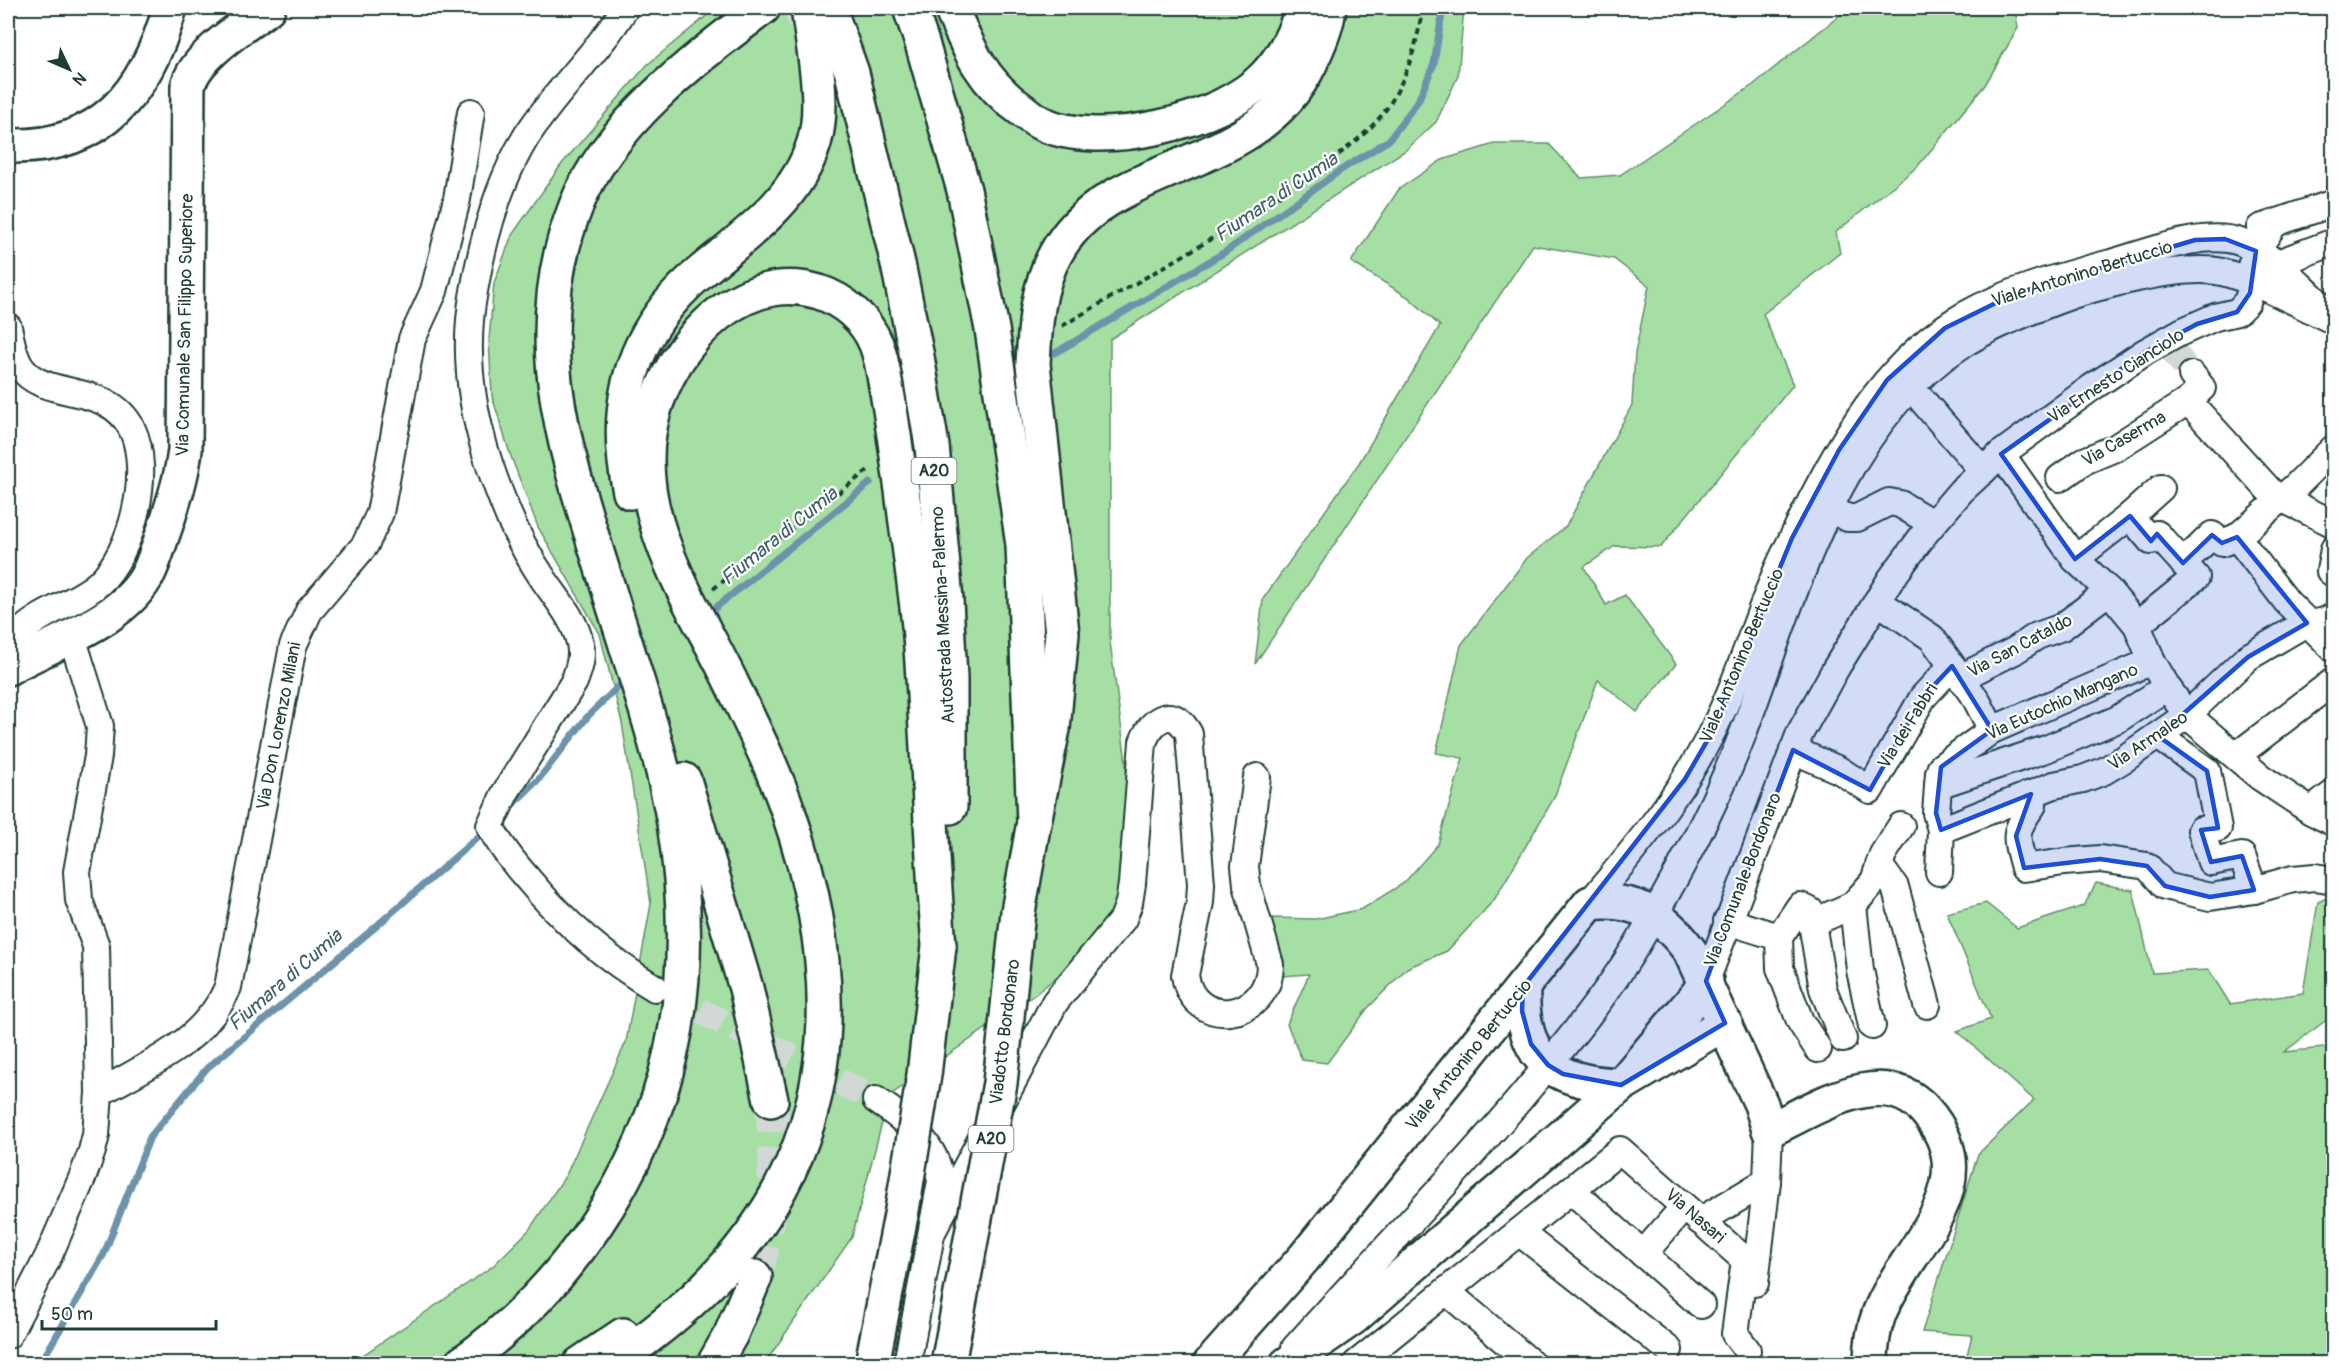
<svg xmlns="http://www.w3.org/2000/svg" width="2341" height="1371" font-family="Pangolin,sans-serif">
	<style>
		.green { fill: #a6dfa4; stroke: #628e6c; stroke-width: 1.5 }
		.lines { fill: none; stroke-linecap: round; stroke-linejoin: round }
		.stream { stroke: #6c93ab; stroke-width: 7 }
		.street-tunnel { stroke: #d2d8d6; stroke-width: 26; stroke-dasharray: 26 13; stroke-linecap: butt }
		.highway-tunnel { stroke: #d2d8d6; stroke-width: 33; stroke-dasharray: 33 16; stroke-linecap: butt }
		.street-casing { stroke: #1f3d34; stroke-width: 30 }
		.secondary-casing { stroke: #1f3d34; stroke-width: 38 }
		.highway-casing { stroke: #1f3d34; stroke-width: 38 }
		.path { stroke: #1f3d34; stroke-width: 4; stroke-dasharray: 6 4.5; stroke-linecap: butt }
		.street { stroke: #fff; stroke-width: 26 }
		.secondary { stroke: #fff; stroke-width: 33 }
		.highway { stroke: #fff; stroke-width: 33 }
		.highway-bridge-casing { stroke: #1f3d34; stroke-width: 38; stroke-linecap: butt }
		.highway-bridge { stroke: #fff; stroke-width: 33 }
		.marked { fill: #1d4ed8; fill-opacity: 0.2; stroke: #1d4ed8; stroke-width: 4.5; stroke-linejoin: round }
		.labels { text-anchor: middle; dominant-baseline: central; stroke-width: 4.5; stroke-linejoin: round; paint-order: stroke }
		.shield { fill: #fff; stroke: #627771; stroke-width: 1.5 }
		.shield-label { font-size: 16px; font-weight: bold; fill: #1f3d34 }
		.street-label { font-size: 18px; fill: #1f3d34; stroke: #fff }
		.water-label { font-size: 20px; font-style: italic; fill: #3f6166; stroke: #fff }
	</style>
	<rect width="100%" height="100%" fill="#fff"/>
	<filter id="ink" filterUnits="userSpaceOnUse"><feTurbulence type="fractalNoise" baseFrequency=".0167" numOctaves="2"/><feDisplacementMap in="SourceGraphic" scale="12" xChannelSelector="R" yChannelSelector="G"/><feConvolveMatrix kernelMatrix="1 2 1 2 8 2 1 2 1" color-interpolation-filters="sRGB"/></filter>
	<g filter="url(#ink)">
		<g class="green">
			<path d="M 716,8 L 1464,8 L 1458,76 L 1436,122 L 1406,150 L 1110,339 L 1110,642 L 1126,762 L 1129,853 L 1112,919 L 1072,964 L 1037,993 L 889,1096 L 852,1237 L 765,1363 L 350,1364 L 493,1266 L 529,1230 L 566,1175 L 626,1042 L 651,904 L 622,723 L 600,634 L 538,527 L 510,454 L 492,396 L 489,340 L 494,283 L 512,235 L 561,165 L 647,65 Z"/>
			<path d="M 1849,8 L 2015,8 L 2018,28 L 1985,85 L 1917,167 L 1836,232 L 1840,253 L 1763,314 L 1793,385 L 1661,547 L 1615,546 L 1584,567 L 1606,605 L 1625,595 L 1676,664 L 1637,712 L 1598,680 L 1554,798 L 1494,900 L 1447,951 L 1407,968 L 1367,1009 L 1327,1063 L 1302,1060 L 1287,1024 L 1309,974 L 1282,976 L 1271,918 L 1316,919 L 1362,909 L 1404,883 L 1438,844 L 1463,758 L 1436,753 L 1461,645 L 1527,558 L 1566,526 L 1632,405 L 1635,353 L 1649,286 L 1614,259 L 1533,245 L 1255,664 L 1263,599 L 1359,463 L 1440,326 L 1408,297 L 1351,262 L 1399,189 L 1442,160 L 1494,144 L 1549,144 L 1581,178 L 1620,175 L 1753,85 Z"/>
			<path d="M 2096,883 L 2133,890 L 2152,973 L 2209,970 L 2230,1004 L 2303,993 L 2318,902 L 2333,895 L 2333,1015 L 2284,1052 L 2333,1047 L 2333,1363 L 1965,1363 L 1972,1335 L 1922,1332 L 1978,1154 L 2034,1100 L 1957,1031 L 1991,1019 L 1947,913 L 1986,903 L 2017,928 L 2084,906 Z"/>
		</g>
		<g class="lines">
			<g class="stream">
				<path d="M 1055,353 L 1225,252 L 1344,168 L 1389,140 L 1418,101 L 1434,64 L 1443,8"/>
				<path d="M 709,613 L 870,483"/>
				<path d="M 509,808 L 538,780 L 588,716 L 626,679"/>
				<path d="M 40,1364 L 104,1254 L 150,1137 L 207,1068 L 373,929 L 486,830"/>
			</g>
			<g class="street-tunnel">
				<path d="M 2169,346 L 2192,375"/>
				<path d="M 665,993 L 876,1100"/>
			</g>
			<g class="highway-tunnel">
				<path d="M 784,15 L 798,8"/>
				<path d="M 755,1277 C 774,1213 779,1166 771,1100"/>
			</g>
			<defs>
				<g id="street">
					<path d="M 625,8 C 597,54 555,91 526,137 C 498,183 483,239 474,291 C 460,365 476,435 504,504 C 514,530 528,556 544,580 C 557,599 575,620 580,643 C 583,657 579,669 574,682 L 505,793 L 490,826 C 500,846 513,862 527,878 C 564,923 606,959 655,988"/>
					<path d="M 2260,228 L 2334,203"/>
					<path d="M 2265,271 L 2275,264 L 2334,242"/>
					<path d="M 8,327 C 11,340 13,355 20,366 C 43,402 108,380 132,429 C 152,471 133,552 99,583 C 76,604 34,613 16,638 C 12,643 10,650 8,655"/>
					<path d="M 2192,375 L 2202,388 L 2188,401 L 2278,500"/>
					<path d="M 1922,400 L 1983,471"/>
					<path d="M 2001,454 L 2075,559 L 2109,591 L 2137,625 L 2152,661 L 2167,687 L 2187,715 L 2260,777 L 2311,811 L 2334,823"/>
					<path d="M 2060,478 L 2084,461 L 2115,448 L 2188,401"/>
					<path d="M 2281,498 L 2334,524"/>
					<path d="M 1830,509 L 1848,518 L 1857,518 L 1889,502 L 1900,504 L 1932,523"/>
					<path d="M 2130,516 L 2151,541 L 2157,534 L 2196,577 L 2137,625"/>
					<path d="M 2237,537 L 2287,602 L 2334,649"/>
					<path d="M 2334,549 L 2330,571 L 2334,574"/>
					<path d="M 2075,559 L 2130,516 L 2161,488"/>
					<path d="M 2183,563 L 2212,535 L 2222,543 L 2237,537 L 2296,486 L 2334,448"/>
					<path d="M 1877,601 L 1932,638 L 1976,699 L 1992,730"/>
					<path d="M 1960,678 L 2014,651 L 2037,636 L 2062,627 L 2109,591"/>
					<path d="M 2158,736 L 2207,771 L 2218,828 L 2201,830 L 2211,862 L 2242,856 L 2254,890"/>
					<path d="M 1793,750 L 1839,770 L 1870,790 L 1923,697 L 1952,666"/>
					<path d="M 2236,756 L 2334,681"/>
					<path d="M 1938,785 L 2046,749 L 2118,719 L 2167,687"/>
					<path d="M 2028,795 L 2033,805 C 2012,833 2016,837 2024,868 L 2064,862 L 2100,859 L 2147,866 L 2165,886 L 2210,897 L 2254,890 L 2293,879 L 2315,877 L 2334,880"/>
					<path d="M 2311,811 L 2334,793"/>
					<path d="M 1941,830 L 2054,785 L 2083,779 L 2104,771 L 2124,759 L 2187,715 L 2248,657 L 2301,626 L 2325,621 L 2334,616"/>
					<path d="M 1879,865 L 1895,887 L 1927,1005"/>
					<path d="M 1939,872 L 1941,830 L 1936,813 L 1939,773 L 1941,767 L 1992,730 L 2152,661"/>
					<path d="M 1590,903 C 1634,849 1681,795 1712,732 C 1738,681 1754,626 1776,573 C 1787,548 1800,523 1812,499 C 1849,427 1893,356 1965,315 C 2009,290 2062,276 2111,263 C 2147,253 2203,229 2240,242 C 2272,254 2298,284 2322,306"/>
					<path d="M 1853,905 L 1860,970 L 1872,1026"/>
					<path d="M 1727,921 L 1779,937 L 1780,968 L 1800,1021 L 1818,1049"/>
					<path d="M 1812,923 L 1823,989 L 1843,1039"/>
					<path d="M 1779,937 L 1800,906 L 1810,911 L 1812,923 L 1853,905 L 1874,881 L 1883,854 L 1901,826"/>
					<path d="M 1706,981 L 1800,733 L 1836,668 L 1891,579 L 1925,533 L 1961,491 L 2001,454 L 2091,388 L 2145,352 L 2181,332 L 2215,317 L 2237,312 L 2247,302 L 2250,293 L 2251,266 L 2256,251 L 2274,224"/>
					<path d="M 99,1093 C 148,1065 205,1042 228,987 L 293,646 L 309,611 L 365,545 L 380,513 L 412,339 L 434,291 L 457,199 L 471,112"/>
					<path d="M 876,1100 C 906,1120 936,1144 941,1181 L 907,1364"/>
					<path d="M 1002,1102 L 1055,1002 L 1123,919 L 1129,903 L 1132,884 L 1143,742 C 1153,717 1174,705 1189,734 L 1201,884 L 1200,902 L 1185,975 C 1193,1031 1270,1021 1270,964 L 1247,885 L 1245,866 L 1257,777"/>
					<path d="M 1571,1190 L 1701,1305"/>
					<path d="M 1700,1221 L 1767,1181"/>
					<path d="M 932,1232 L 984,1134"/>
					<path d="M 1519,1232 L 1669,1350"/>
					<path d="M 1643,1254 L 1684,1207"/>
					<path d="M 1755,1283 L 1767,1181 L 1769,1130"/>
					<path d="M 1446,1291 L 1532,1364"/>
					<path d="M 8,1335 L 49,1255 L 83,1176 L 92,1151 L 96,1135 L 99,1093 L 96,946 L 79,900 L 77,872 L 98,756 L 100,726 L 72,637"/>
					<path d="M 1295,1348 C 1374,1259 1458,1174 1534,1082 C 1570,1039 1606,995 1636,946 C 1676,879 1714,809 1742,736 C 1792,605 1835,427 1960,346 C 1990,327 2023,314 2056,301 C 2093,287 2183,263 2222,272 C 2261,282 2298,304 2334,321"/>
					<path d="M 1356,1364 L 1620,1150 L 1745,1260 L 1735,1334 L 1747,1350"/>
				</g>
				<g id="secondary">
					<path d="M 8,146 C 102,149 146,92 170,8"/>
					<path d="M 8,668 C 51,643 126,621 149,572 C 156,557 160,541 166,525 C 174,500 182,476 185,450 L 188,86 C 195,56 244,26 268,8"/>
					<path d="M 1523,987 C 1520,1058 1552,1083 1621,1085 L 1725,1023"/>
					<path d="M 1210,1364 L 1304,1258 L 1590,903 C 1636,897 1664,916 1690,951 L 1761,1104 L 1769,1130 C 1814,1110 1882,1062 1925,1110 C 1991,1185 1906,1245 1879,1314 C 1873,1330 1871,1346 1871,1364"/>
					<path d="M 1287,1364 L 1353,1318 L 1621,1085 L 1697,995 L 1706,981"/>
				</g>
				<g id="highway">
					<path d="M 829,8 L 852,73 L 898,264 L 917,357 L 932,446 L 946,600 L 950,679 L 950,807"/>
					<path d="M 910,8 L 922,43 L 964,190 L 992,329 L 1023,545 L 1034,822 L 1018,912"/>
					<path d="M 951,8 C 969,50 983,83 1022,110 C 1028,115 1034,120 1041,123 C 1099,151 1223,122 1266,75 C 1283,57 1296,32 1302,8"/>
					<path d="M 630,492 C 611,404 631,330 702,271 C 746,234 796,201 814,143 C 826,104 813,48 808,8"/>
					<path d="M 684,780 L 746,988 L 771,1100"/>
					<path d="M 1034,822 L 1053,729 L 1062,633 L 1033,364 C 1035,326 1037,287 1056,253 C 1109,156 1256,177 1310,64 C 1318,46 1327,27 1329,8"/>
					<path d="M 461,1364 C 564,1290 644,1176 671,1052 C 688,978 686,898 674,823 C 660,745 633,669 610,594 C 570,464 522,341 576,206 C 607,126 696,57 763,8"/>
					<path d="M 580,1364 L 623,1335"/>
					<path d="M 610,1364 C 819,1227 868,1044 788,811 C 773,767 752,726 732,684 C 695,607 635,524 649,433 C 660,358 734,266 819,292 C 843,300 866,319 876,344 C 882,359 884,376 887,392 C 893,425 897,457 902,490 C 908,543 917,595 921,648 C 928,747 931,847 939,946"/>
					<path d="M 714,1364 L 731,1334 L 755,1277"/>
				</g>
			</defs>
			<use href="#street" class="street-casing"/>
			<use href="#secondary" class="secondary-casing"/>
			<use href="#highway" class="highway-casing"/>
			<g class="path">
				<path d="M 1062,326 C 1142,279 1223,235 1299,182 C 1332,159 1369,137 1391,102 C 1408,74 1419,39 1422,8"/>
				<path d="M 713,589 L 871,468"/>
			</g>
			<use href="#street" class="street"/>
			<use href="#secondary" class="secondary"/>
			<use href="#highway" class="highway"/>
			<defs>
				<g id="highway-bridge">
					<path d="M 872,1364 L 902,1210 L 924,1075 L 939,946"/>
					<path d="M 948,1364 L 1000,1083 L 1018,912"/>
				</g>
			</defs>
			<use href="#highway-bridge" class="highway-bridge-casing"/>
			<use href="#highway-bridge" class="highway-bridge"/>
		</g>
	</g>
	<path class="marked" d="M 2225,239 L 2256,251 L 2250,293 L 2237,312 L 2197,324 L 2145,352 L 2001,454 L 2075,559 L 2130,516 L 2151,541 L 2157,534 L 2183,563 L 2212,535 L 2222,543 L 2237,537 L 2307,623 L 2248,657 L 2158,736 L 2207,771 L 2218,828 L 2201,830 L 2211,862 L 2242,856 L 2254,890 L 2210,897 L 2165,886 L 2147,866 L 2100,859 L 2024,868 L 2016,836 L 2031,794 L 1941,830 L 1936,813 L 1941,767 L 1992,730 L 1952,666 L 1923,697 L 1870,790 L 1793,750 L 1706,981 L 1725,1023 L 1621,1085 L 1563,1074 L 1548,1065 L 1531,1044 L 1522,1011 L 1523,987 L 1685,779 L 1714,729 L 1792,538 L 1839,450 L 1887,380 L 1945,328 L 2014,294 L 2195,240 Z"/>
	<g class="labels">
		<g class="shield">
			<rect x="911.5" y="458" width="45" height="26" rx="4.5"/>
			<rect x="968.5" y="1126" width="45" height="26" rx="4.5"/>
		</g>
		<g class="shield-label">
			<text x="934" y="471">A20</text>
			<text x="991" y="1139">A20</text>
		</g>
		<g class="street-label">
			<text transform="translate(2082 274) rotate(-17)">Viale Antonino Bertuccio</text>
			<text transform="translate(185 325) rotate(-89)">Via Comunale San Filippo Superiore</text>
			<text transform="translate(2116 376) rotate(-33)">Via Ernesto Cianciolo</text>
			<text transform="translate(2124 439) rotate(-30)">Via Caserma</text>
			<text transform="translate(943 615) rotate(-93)">Autostrada Messina-Palermo</text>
			<text transform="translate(2020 646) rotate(-28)">Via San Cataldo</text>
			<text transform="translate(1742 656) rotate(-67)">Viale Antonino Bertuccio</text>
			<text transform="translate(2062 702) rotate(-24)">Via Eutochio Mangano</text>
			<text transform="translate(279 726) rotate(-79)">Via Don Lorenzo Milani</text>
			<text transform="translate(1908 726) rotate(-58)">Via dei Fabbri</text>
			<text transform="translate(2148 741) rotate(-34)">Via Armaleo</text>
			<text transform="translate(1743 880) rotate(-69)">Via Comunale Bordonaro</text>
			<text transform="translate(1005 1032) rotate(-83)">Viadotto Bordonaro</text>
			<text transform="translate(1469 1055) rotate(-51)">Viale Antonino Bertuccio</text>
			<text transform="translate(1695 1216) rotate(41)">Via Nasari</text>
		</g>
		<g class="water-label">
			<text transform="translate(1276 197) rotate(-34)">Fiumara di Cumia</text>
			<text transform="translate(779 536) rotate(-39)">Fiumara di Cumia</text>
			<text transform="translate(285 980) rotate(-41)">Fiumara di Cumia</text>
		</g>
	</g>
	<rect width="2341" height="1371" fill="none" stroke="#fff" stroke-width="30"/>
	<rect x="15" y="15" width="2311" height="1341" fill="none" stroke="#1f3d34" stroke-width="2" filter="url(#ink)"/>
	<g transform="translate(69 69) rotate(134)" stroke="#ffffff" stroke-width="4.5" paint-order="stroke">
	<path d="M0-4.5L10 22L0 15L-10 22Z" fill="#1f3d34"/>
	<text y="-9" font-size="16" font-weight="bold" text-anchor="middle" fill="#1f3d34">N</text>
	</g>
	<path d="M42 1320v9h174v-9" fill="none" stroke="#1f3d34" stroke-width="3"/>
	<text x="51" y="1320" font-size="18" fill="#1f3d34" stroke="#ffffff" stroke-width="4.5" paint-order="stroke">50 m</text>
</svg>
